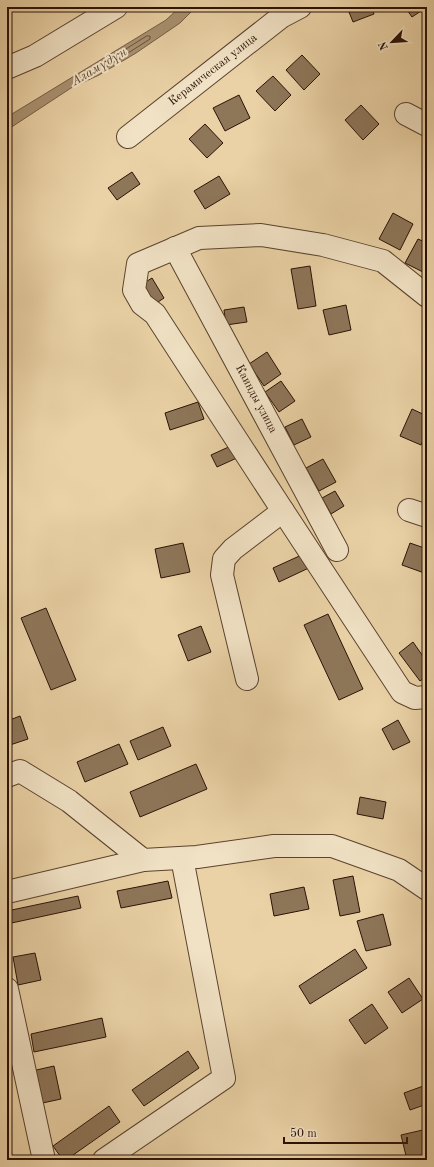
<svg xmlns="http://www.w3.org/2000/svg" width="434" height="1167" font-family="'Old Standard TT',serif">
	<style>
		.water { fill: #a99170; stroke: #765e46 }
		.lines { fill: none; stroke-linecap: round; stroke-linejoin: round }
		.shore { stroke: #6a523b; stroke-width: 1 }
		.building { fill: #8e7659; stroke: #2a1206 }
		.minor-casing { stroke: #5a422e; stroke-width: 24 }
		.minor { stroke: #f1e2c5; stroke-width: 22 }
		.labels { text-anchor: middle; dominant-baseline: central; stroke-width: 4; stroke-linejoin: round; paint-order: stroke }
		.street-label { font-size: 12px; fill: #2a1206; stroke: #f1e2c5 }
		.water-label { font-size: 13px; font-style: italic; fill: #5d4530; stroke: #f1e2c5 }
	</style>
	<rect width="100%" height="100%" fill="#ead2a6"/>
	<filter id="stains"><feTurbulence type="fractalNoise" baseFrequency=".005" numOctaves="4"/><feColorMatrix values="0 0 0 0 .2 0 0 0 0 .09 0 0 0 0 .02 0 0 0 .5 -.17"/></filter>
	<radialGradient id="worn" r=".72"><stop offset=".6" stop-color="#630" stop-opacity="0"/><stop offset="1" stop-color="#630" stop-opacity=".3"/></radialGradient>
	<path class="water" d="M 180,7 L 196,7 L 180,23 L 136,53 L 99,75 L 71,88 L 7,130 L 7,117 L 166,20 Z"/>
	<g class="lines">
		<path class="shore" d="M 147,36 L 150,36 L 150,39 L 106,67 L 103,66 L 104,63 Z"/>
	</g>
	<g class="building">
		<path d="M 347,7 L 372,7 L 374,14 L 353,22 Z"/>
		<path d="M 405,7 L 427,7 L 412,17 Z"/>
		<path d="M 302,55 L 320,74 L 304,90 L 286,70 Z"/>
		<path d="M 273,76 L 291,95 L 275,111 L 256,91 Z"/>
		<path d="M 239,95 L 250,118 L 225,131 L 213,108 Z"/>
		<path d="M 361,105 L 379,124 L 363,140 L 345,120 Z"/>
		<path d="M 205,124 L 223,143 L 207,158 L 189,139 Z"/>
		<path d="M 132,172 L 140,184 L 117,200 L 108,188 Z"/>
		<path d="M 219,176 L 230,194 L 205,209 L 194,191 Z"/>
		<path d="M 393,213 L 413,224 L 400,250 L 379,239 Z"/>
		<path d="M 418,239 L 427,243 L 427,274 L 405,263 Z"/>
		<path d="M 310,266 L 316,306 L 298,309 L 291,269 Z"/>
		<path d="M 152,278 L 164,298 L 149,308 L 136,288 Z"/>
		<path d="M 346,305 L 351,330 L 329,335 L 323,310 Z"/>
		<path d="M 244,307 L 247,322 L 226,325 L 224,310 Z"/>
		<path d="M 267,352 L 281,374 L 264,386 L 249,364 Z"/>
		<path d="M 281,381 L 295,401 L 279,412 L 265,392 Z"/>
		<path d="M 198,402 L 204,419 L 170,430 L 165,413 Z"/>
		<path d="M 412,409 L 427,416 L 427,431 L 421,445 L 400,436 Z"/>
		<path d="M 302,419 L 311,437 L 294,445 L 285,427 Z"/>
		<path d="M 233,445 L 239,457 L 217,467 L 211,455 Z"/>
		<path d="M 323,459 L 336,482 L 319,491 L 306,468 Z"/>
		<path d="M 335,491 L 344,506 L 331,514 L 322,498 Z"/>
		<path d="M 183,543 L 190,572 L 161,578 L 155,549 Z"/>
		<path d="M 410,543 L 427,549 L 427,574 L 402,565 Z"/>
		<path d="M 306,553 L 313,566 L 279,582 L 273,568 Z"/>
		<path d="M 46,608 L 76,680 L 51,690 L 21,618 Z"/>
		<path d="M 328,614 L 363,689 L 339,700 L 304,625 Z"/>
		<path d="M 201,626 L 211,652 L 188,661 L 178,635 Z"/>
		<path d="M 413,642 L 427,662 L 427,676 L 420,681 L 399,653 Z"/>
		<path d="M 20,716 L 28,739 L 7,746 L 7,721 Z"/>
		<path d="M 398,720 L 410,742 L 393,750 L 382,729 Z"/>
		<path d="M 163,727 L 171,746 L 138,760 L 130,741 Z"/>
		<path d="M 119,744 L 128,764 L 85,782 L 77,762 Z"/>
		<path d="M 196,764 L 207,789 L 140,817 L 130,792 Z"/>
		<path d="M 360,797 L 386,802 L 383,819 L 357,814 Z"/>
		<path d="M 353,876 L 360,912 L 340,916 L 333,880 Z"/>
		<path d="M 168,881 L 172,898 L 121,908 L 117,891 Z"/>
		<path d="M 304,887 L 309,909 L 274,916 L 270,894 Z"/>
		<path d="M 78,896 L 81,908 L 7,924 L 7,911 Z"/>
		<path d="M 383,914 L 391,945 L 366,951 L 357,921 Z"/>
		<path d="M 355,949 L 367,968 L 310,1004 L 299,986 Z"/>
		<path d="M 35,953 L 41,980 L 18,985 L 13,957 Z"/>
		<path d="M 409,978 L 423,999 L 402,1013 L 388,992 Z"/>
		<path d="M 372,1004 L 388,1028 L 365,1044 L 349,1020 Z"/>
		<path d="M 102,1018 L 106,1037 L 34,1052 L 31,1034 Z"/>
		<path d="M 188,1051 L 199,1068 L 144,1106 L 132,1090 Z"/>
		<path d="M 54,1066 L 61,1099 L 38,1104 L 32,1071 Z"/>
		<path d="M 426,1085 L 427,1104 L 410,1110 L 404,1093 Z"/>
		<path d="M 109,1106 L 120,1122 L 66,1160 L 63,1160 L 53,1146 Z"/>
		<path d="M 427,1129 L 427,1160 L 407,1160 L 401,1135 Z"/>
		<path d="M 139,1155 L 142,1160 L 132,1160 Z"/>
	</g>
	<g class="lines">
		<defs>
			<g id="minor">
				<path d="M 7,68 L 35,56 L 116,7"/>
				<path d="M 406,114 L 427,125"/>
				<path d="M 128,137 L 281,17 L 300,7"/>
				<path d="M 175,248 L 337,550"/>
				<path d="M 409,510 L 427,516"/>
				<path d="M 283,511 L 402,692 L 415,698 L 427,697"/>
				<path d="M 247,679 L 222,575 L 224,559 L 233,549 L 283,511 L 155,314 L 142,304 L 134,290 L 138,264 L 199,238 L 261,235 L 323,245 L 383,261 L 427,296"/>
				<path d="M 7,776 L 20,771 L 69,801 L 143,860 L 197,857 L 274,846 L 332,846 L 399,870 L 427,889"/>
				<path d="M 7,892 L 143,860"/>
				<path d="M 7,989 L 44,1160"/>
				<path d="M 104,1160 L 224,1078 L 182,858"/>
			</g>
		</defs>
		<use href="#minor" class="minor-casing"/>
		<use href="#minor" class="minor"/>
	</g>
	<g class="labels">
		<g class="street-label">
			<text transform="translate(213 70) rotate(-38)">Керамическая улица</text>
			<text transform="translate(256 399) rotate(62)">Каинды улица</text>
		</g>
		<g class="water-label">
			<text transform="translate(99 67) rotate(-31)">Аламүдүн</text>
		</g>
	</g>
	<rect width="434" height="1167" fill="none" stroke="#ead2a6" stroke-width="24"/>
	<rect x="8" y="8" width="418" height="1151" fill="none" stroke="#2a1206" stroke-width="2"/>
	<rect x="12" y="12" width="410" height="1143" fill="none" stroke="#2a1206"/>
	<g transform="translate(392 42) rotate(245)" stroke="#f1e2c5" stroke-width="3" paint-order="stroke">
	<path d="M0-3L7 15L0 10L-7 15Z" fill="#2a1206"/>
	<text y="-6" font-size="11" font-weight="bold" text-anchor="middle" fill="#2a1206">N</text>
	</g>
	<path d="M284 1137v6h123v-6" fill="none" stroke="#2a1206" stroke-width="2"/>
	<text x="290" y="1137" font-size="12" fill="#2a1206" stroke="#f1e2c5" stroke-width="3" paint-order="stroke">50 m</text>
	<rect width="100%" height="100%" filter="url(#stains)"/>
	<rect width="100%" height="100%" fill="url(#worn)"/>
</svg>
